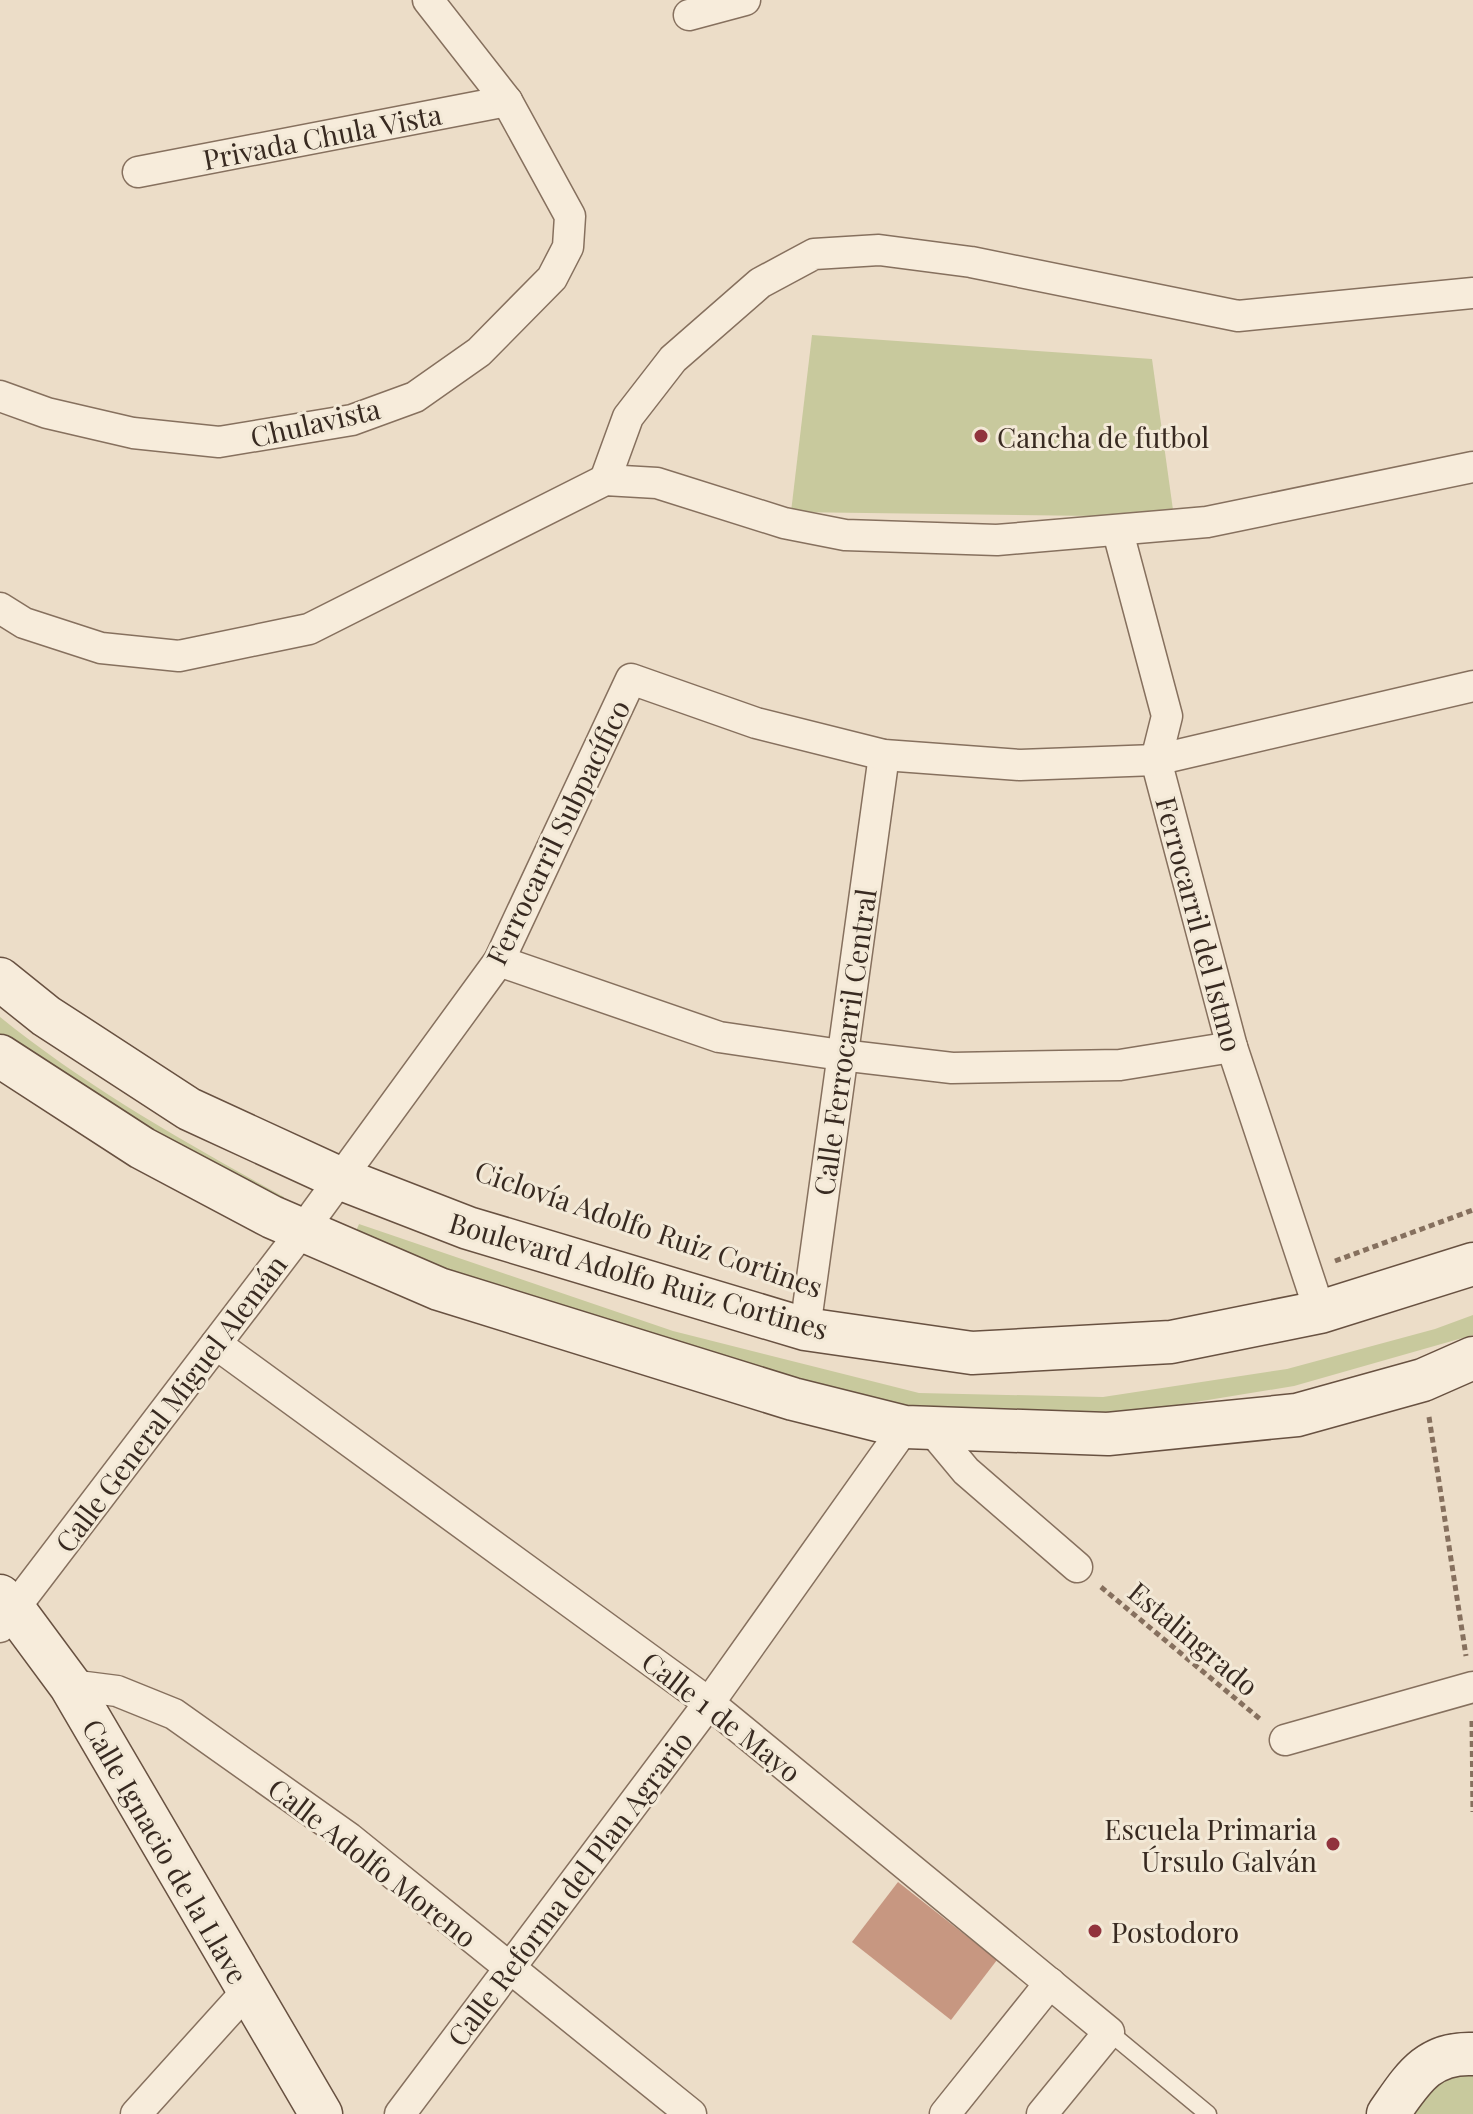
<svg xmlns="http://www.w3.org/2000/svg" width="1473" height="2114" font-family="'Playfair Display',serif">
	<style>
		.green { fill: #c8c99d }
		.building { fill: #c79781 }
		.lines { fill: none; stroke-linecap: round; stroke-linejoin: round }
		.lane-casing { stroke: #86705e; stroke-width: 19 }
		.street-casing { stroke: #86705e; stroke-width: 33 }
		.secondary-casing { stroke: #685141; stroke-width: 45 }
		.path { stroke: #86705e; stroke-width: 5; stroke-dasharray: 6 4; stroke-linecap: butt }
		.lane { stroke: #f7ecdb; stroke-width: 16 }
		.street { stroke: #f7ecdb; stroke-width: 30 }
		.secondary { stroke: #f7ecdb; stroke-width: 42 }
		.poi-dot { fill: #91333d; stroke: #f3e9d7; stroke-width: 3 }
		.labels { text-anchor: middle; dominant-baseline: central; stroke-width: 6; stroke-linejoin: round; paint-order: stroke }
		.street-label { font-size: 28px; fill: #382a21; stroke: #f3e9d7 }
		.poi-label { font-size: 28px; fill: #382a21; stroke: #f3e9d7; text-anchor: start }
	</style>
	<rect width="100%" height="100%" fill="#ecddc8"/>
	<g class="green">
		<path d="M 812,335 L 1152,359 L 1174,517 L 791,512 Z"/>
		<path d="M 0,1017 C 88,1088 186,1143 284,1197 L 274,1219 L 0,1051 Z"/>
		<path d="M 359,1224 L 673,1331 L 919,1393 L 1103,1397 L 1287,1369 L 1435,1329 L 1473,1315 L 1473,1335 L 1294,1386 L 1104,1417 L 918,1411 L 672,1348 L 351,1243 Z"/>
		<path d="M 1473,2063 L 1473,2114 L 1414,2114 L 1442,2067 Z"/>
	</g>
	<path class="building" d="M 898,1882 L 997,1960 L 951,2020 L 852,1942 Z"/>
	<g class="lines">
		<defs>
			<path id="lane" d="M 1109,2032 L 1208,2114"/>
			<g id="street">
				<path d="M 689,15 L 745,0"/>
				<path d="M 138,172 L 507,101"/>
				<path d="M 0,396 L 47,413 L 133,433 L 219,442 L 352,420 L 415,397 L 479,352 L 552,278 L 568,247 L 570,216 L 507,101 L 428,0"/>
				<path d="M 605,480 L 628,417 L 673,359 L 760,283 L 814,254 L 879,250 L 971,262 L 1238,316 L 1473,293"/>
				<path d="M 1118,532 L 1167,716 L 1156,760 L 1232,1047 L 1320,1312"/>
				<path d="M 0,608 L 24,623 L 101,648 L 179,656 L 309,629 L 605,480 L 657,483 L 784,523 L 845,535 L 997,540 L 1207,522 L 1473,467"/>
				<path d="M 499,961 L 719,1037 L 841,1055 L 952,1068 L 1120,1065 L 1232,1047"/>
				<path d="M 805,1329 L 884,755"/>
				<path d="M 216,1344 L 709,1703 L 1109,2032 L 1042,2114"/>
				<path d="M 931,1429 L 966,1471 L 1077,1567"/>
				<path d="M 0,1627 L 302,1231 L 499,961 L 631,679 L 756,723 L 884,755 L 1020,765 L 1156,760 L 1473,686"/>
				<path d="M 70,1685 L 117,1691 L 174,1714 L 349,1838 L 691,2114"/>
				<path d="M 1285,1740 L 1473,1687"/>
				<path d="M 136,2114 L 247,1991"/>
				<path d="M 400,2114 L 709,1703 L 905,1427"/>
				<path d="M 945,2114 L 1050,1983"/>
			</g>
			<g id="secondary">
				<path d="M 0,979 L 46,1016 L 189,1109 L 339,1178 L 468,1228 L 805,1329 L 972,1353 L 1171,1342 L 1320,1312 L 1473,1264"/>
				<path d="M 0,1056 L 142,1148 L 272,1217 L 439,1289 L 793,1399 L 905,1427 L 1108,1434 L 1297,1415 L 1423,1380 L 1473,1358"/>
				<path d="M 0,1596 L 13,1608 L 70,1685 L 321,2114"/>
				<path d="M 1388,2114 C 1412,2080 1427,2052 1473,2054"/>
			</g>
		</defs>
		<use href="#lane" class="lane-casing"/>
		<use href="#street" class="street-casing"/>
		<use href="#secondary" class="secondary-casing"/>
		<g class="path">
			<path d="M 1335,1261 L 1473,1210"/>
			<path d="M 1429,1417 L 1466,1656"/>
			<path d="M 1101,1587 L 1260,1719"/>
			<path d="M 1472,1721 L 1473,1812"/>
		</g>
		<use href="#lane" class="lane"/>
		<use href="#street" class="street"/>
		<use href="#secondary" class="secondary"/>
	</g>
	<g class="poi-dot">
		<circle cx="981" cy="436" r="8"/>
		<circle cx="1333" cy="1844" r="8"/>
		<circle cx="1095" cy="1931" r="8"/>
	</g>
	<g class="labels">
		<g class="street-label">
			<text transform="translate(322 136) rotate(-11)">Privada Chula Vista</text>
			<text transform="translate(315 422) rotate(-13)">Chulavista</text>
			<text transform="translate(557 832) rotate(-64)">Ferrocarril Subpacífico</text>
			<text transform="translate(1200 924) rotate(75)">Ferrocarril del Istmo</text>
			<text transform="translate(844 1042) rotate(-82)">Calle Ferrocarril Central</text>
			<text transform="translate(649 1228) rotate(19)">Ciclovía Adolfo Ruiz Cortines</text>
			<text transform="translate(639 1275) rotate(16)">Boulevard Adolfo Ruiz Cortines</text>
			<text transform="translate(170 1403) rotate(-53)">Calle General Miguel Alemán</text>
			<text transform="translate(1194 1638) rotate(40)">Estalingrado</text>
			<text transform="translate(722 1716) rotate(38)">Calle 1 de Mayo</text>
			<text transform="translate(166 1851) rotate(60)">Calle Ignacio de la Llave</text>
			<text transform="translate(373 1862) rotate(38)">Calle Adolfo Moreno</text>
			<text transform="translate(569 1888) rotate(-53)">Calle Reforma del Plan Agrario</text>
		</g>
		<g class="poi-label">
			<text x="997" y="436">Cancha de futbol</text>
			<text x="1317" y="1828" text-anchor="end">Escuela Primaria<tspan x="1317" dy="32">Úrsulo Galván</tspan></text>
			<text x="1111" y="1931">Postodoro</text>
		</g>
	</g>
</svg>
